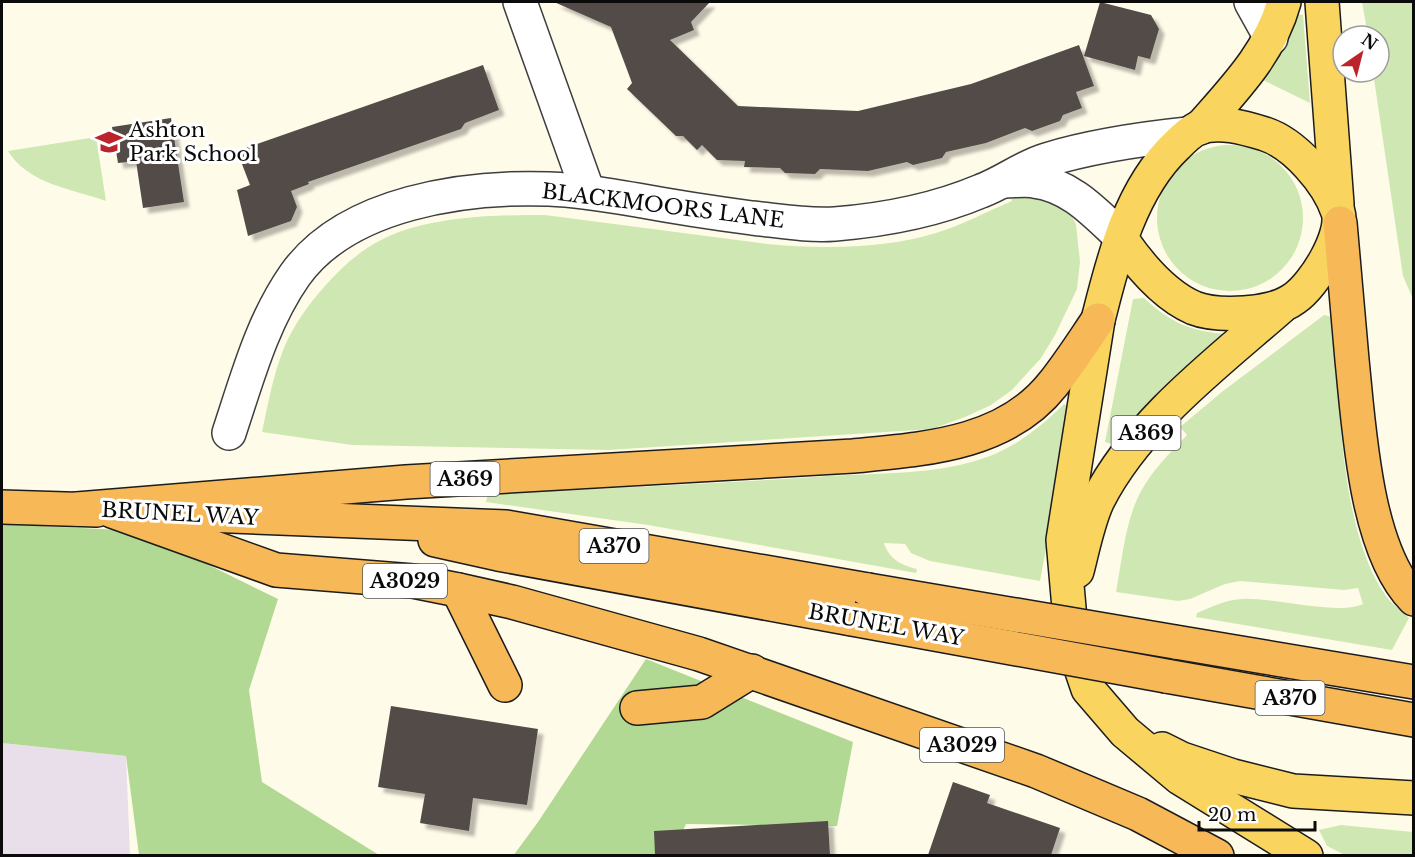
<svg xmlns="http://www.w3.org/2000/svg" width="1415" height="857" font-family="'Libre Baskerville',serif">
	<style>
		.industrial { fill: #e9dfea }
		.green { fill: #cfe8b3 }
		.forest { fill: #b2d993 }
		.building { fill: #534c47; filter: url(#shadow) }
		.lines { fill: none; stroke-linecap: round; stroke-linejoin: round }
		.minor-casing { stroke: #3e3e3e; stroke-width: 36 }
		.primary-casing { stroke: #1c1c1c; stroke-width: 36 }
		.trunk-casing { stroke: #1c1c1c; stroke-width: 36 }
		.minor { stroke: #fff; stroke-width: 33 }
		.primary { stroke: #f9d45f; stroke-width: 33 }
		.trunk { stroke: #f7b858; stroke-width: 33 }
		.trunk-bridge-casing { stroke: #1c1c1c; stroke-width: 36; stroke-linecap: butt }
		.trunk-bridge { stroke: #f7b858; stroke-width: 33 }
		.labels { text-anchor: middle; dominant-baseline: central; stroke-width: 6; stroke-linejoin: round; paint-order: stroke }
		.shield { fill: #fff; stroke: #545454; stroke-width: 1.5 }
		.shield-label { font-size: 20px; font-weight: bold; fill: #0b0b0b }
		.poi-label { font-size: 21px; fill: #0b0b0b; stroke: #fff; text-anchor: start }
		.street-label { font-size: 21px; fill: #0b0b0b; stroke: #fff }
	</style>
	<defs>
		<filter id="shadow"><feDropShadow dx="5.5" dy="5.5" stdDeviation="1.5" flood-color="#0004"/></filter>
	</defs>
	<rect width="100%" height="100%" fill="#fffbe9"/>
	<path class="industrial" d="M 2,743 L 126,756 L 130,855 L 2,856 Z"/>
	<g class="green">
		<path d="M 1362,2 L 1413,2 L 1413,299 L 1403,276 L 1373,72 L 1379,72 L 1379,36 L 1368,36 Z"/>
		<path d="M 1297,14 L 1303,15 L 1310,103 L 1261,79 Z"/>
		<path d="M 96,137 L 106,201 C 72,189 28,184 8,151 Z"/>
		<circle cx="1230" cy="218" r="73"/>
		<path d="M 1027,196 L 1050,199 L 1070,214 L 1076,224 L 1080,262 L 1077,289 L 1055,335 L 1041,358 L 1012,390 L 991,405 L 965,417 L 932,429 L 608,450 L 352,445 L 262,432 C 268,404 273,375 284,348 C 293,326 308,305 324,287 C 340,269 358,252 379,241 C 426,216 494,215 545,215 L 767,244 C 820,249 885,249 936,233 C 962,225 986,212 1012,201 L 1011,199 Z"/>
		<path d="M 1144,298 C 1171,323 1192,332 1228,334 L 1119,446 L 1105,442 L 1133,299 Z"/>
		<path d="M 1324,315 L 1336,318 C 1338,396 1340,532 1386,596 C 1392,604 1401,611 1409,618 L 1392,650 L 1196,617 L 1197,613 C 1211,607 1225,600 1241,599 C 1273,597 1338,616 1363,604 L 1358,588 L 1344,590 L 1240,581 L 1225,584 L 1190,599 L 1178,601 L 1116,592 C 1122,560 1125,522 1140,493 C 1152,470 1170,453 1187,435 L 1180,427 L 1223,391 Z"/>
		<path d="M 1064,404 L 1072,408 L 1040,581 L 930,561 L 911,553 L 905,544 L 884,543 C 889,559 901,565 917,569 L 916,573 L 648,525 L 486,502 L 488,494 C 601,488 715,484 828,476 C 882,473 939,475 990,456 C 1018,445 1043,425 1064,404 Z"/>
		<path d="M 1341,825 L 1413,832 L 1413,855 L 1345,855 L 1327,846 L 1319,830 Z"/>
	</g>
	<g class="forest">
		<path d="M 2,524 L 140,531 L 278,599 L 249,690 L 262,782 L 379,855 L 139,855 L 126,756 L 2,743 Z"/>
		<path d="M 646,659 L 853,742 L 837,826 L 686,824 L 672,855 L 513,856 L 538,822 Z"/>
	</g>
	<g class="building">
		<path d="M 554,2 L 710,2 L 691,22 L 694,30 L 670,40 L 738,106 L 858,111 L 971,84 L 1079,45 L 1094,86 L 1076,92 L 1082,108 L 1063,115 L 1060,121 L 1032,131 L 1025,128 L 986,143 L 946,152 L 942,158 L 913,165 L 907,162 L 868,171 L 820,169 L 815,174 L 785,173 L 780,168 L 744,167 L 745,161 L 717,160 L 702,145 L 697,150 L 683,136 L 676,136 L 627,89 L 632,83 L 611,27 Z"/>
		<path d="M 1100,2 L 1151,15 L 1159,29 L 1150,59 L 1138,56 L 1135,70 L 1084,56 Z"/>
		<path d="M 483,65 L 499,110 L 465,123 L 461,129 L 308,182 L 309,184 L 291,191 L 297,207 L 291,221 L 248,236 L 237,190 L 250,185 L 237,151 Z"/>
		<path d="M 171,118 L 184,202 L 143,208 L 136,161 L 118,163 L 112,127 Z"/>
		<path d="M 391,706 L 538,729 L 527,805 L 473,798 L 469,831 L 420,823 L 425,794 L 378,787 Z"/>
		<path d="M 953,782 L 990,795 L 987,803 L 1060,828 L 1051,855 L 928,855 Z"/>
		<path d="M 828,821 L 830,855 L 655,855 L 654,831 Z"/>
	</g>
	<g class="lines">
		<defs>
			<g id="minor">
				<path d="M 520,2 L 588,192"/>
				<path d="M 1251,2 L 1271,38"/>
				<path d="M 1005,181 C 1015,181 1025,179 1034,181 C 1071,185 1096,214 1122,238"/>
				<path d="M 229,433 C 247,379 262,322 295,275 C 347,202 466,186 549,189 C 579,190 608,195 637,200 C 675,207 714,213 752,218 C 780,221 808,226 835,224 C 884,220 936,210 981,191 C 1003,183 1025,166 1046,160 C 1092,146 1140,139 1188,134"/>
			</g>
			<g id="primary">
				<path d="M 1322,2 L 1337,204"/>
				<path d="M 1200,128 C 1234,89 1270,53 1284,2"/>
				<path d="M 1122,240 C 1140,266 1164,295 1194,308 C 1209,314 1227,314 1244,313 C 1260,312 1282,308 1295,298 C 1314,285 1345,235 1338,212 C 1328,182 1295,144 1265,134 C 1245,128 1219,120 1198,128 C 1190,132 1183,139 1177,145 C 1130,189 1113,260 1098,320 L 1063,540 L 1072,642 L 1088,689 L 1125,732 L 1180,778 L 1306,856"/>
				<path d="M 1077,571 C 1083,548 1088,521 1098,500 C 1137,423 1217,363 1281,307"/>
				<path d="M 1162,749 L 1182,759 L 1233,776 L 1293,791 L 1414,798"/>
			</g>
			<g id="trunk">
				<path d="M 1340,223 C 1344,269 1348,314 1352,360 C 1359,427 1365,549 1414,599"/>
				<path d="M 2,507 L 97,510"/>
				<path d="M 77,509 L 406,482 L 853,456 C 924,449 1005,445 1053,384 C 1069,364 1083,342 1098,320"/>
				<path d="M 112,511 L 276,570 L 413,581 L 458,590 L 512,602 L 699,654 L 1036,771 L 1138,814 L 1217,856"/>
				<path d="M 206,515 L 506,527 L 868,590"/>
				<path d="M 435,540 L 498,554 L 852,619"/>
				<path d="M 458,590 L 505,685"/>
				<path d="M 1175,642 L 1414,682"/>
				<path d="M 1166,676 L 1414,720"/>
				<path d="M 637,708 L 702,702 L 752,671"/>
			</g>
		</defs>
		<use href="#minor" class="minor-casing"/>
		<use href="#primary" class="primary-casing"/>
		<use href="#trunk" class="trunk-casing"/>
		<use href="#minor" class="minor"/>
		<use href="#primary" class="primary"/>
		<use href="#trunk" class="trunk"/>
		<defs>
			<g id="trunk-bridge">
				<path d="M 868,590 L 1175,642"/>
				<path d="M 852,619 L 1166,676"/>
			</g>
		</defs>
		<use href="#trunk-bridge" class="trunk-bridge-casing"/>
		<use href="#trunk-bridge" class="trunk-bridge"/>
	</g>
	<defs>
		<symbol id="school-bare" viewBox="-9 -9 18 18"><path d="M0-5L7-2L0 1L-7-2ZM-4 1L0 2.5L4 1V4Q0 6-4 4Z" fill="#ba242a" stroke="#fff" stroke-width="2.5" paint-order="stroke"/></symbol>
	</defs>
	<g fill-rule="evenodd">
		<use href="#school-bare" x="90" y="123" width="38" height="38"/>
	</g>
	<g class="labels">
		<g class="shield">
			<rect x="1111.5" y="416" width="69" height="34" rx="4.5"/>
			<rect x="430.5" y="462" width="69" height="34" rx="4.5"/>
			<rect x="579.5" y="529" width="69" height="34" rx="4.5"/>
			<rect x="363" y="564" width="84" height="34" rx="4.5"/>
			<rect x="1255.5" y="681" width="69" height="34" rx="4.5"/>
			<rect x="920" y="728" width="84" height="34" rx="4.5"/>
		</g>
		<g class="shield-label">
			<text x="1146" y="433">A369</text>
			<text x="465" y="479">A369</text>
			<text x="614" y="546">A370</text>
			<text x="405" y="581">A3029</text>
			<text x="1290" y="698">A370</text>
			<text x="962" y="745">A3029</text>
		</g>
		<g class="poi-label">
			<text x="129" y="130">Ashton<tspan x="129" dy="24">Park School</tspan></text>
		</g>
		<g class="street-label">
			<text transform="translate(663 206) rotate(7)">BLACKMOORS LANE</text>
			<text transform="translate(180 514) rotate(3)">BRUNEL WAY</text>
			<text transform="translate(886 625) rotate(10)">BRUNEL WAY</text>
		</g>
	</g>
	<rect width="1415" height="857" fill="none" stroke="#0b0b0b" stroke-width="6"/>
	<g transform="translate(1361 54) rotate(35)"><circle r="28" fill="#ffffff" stroke="#9d9d9d" stroke-width="1.5"/>
	<path d="M0-4.5L10 22L0 15L-10 22Z" fill="#ba242a"/>
	<text y="-9" font-size="16" font-weight="bold" text-anchor="middle" fill="#0b0b0b">N</text>
	</g>
	<path d="M1199 821v9h116v-9" fill="none" stroke="#0b0b0b" stroke-width="3"/>
	<text x="1208" y="821" font-size="18" fill="#0b0b0b" stroke="#ffffff" stroke-width="4.5" paint-order="stroke">20 m</text>
</svg>
